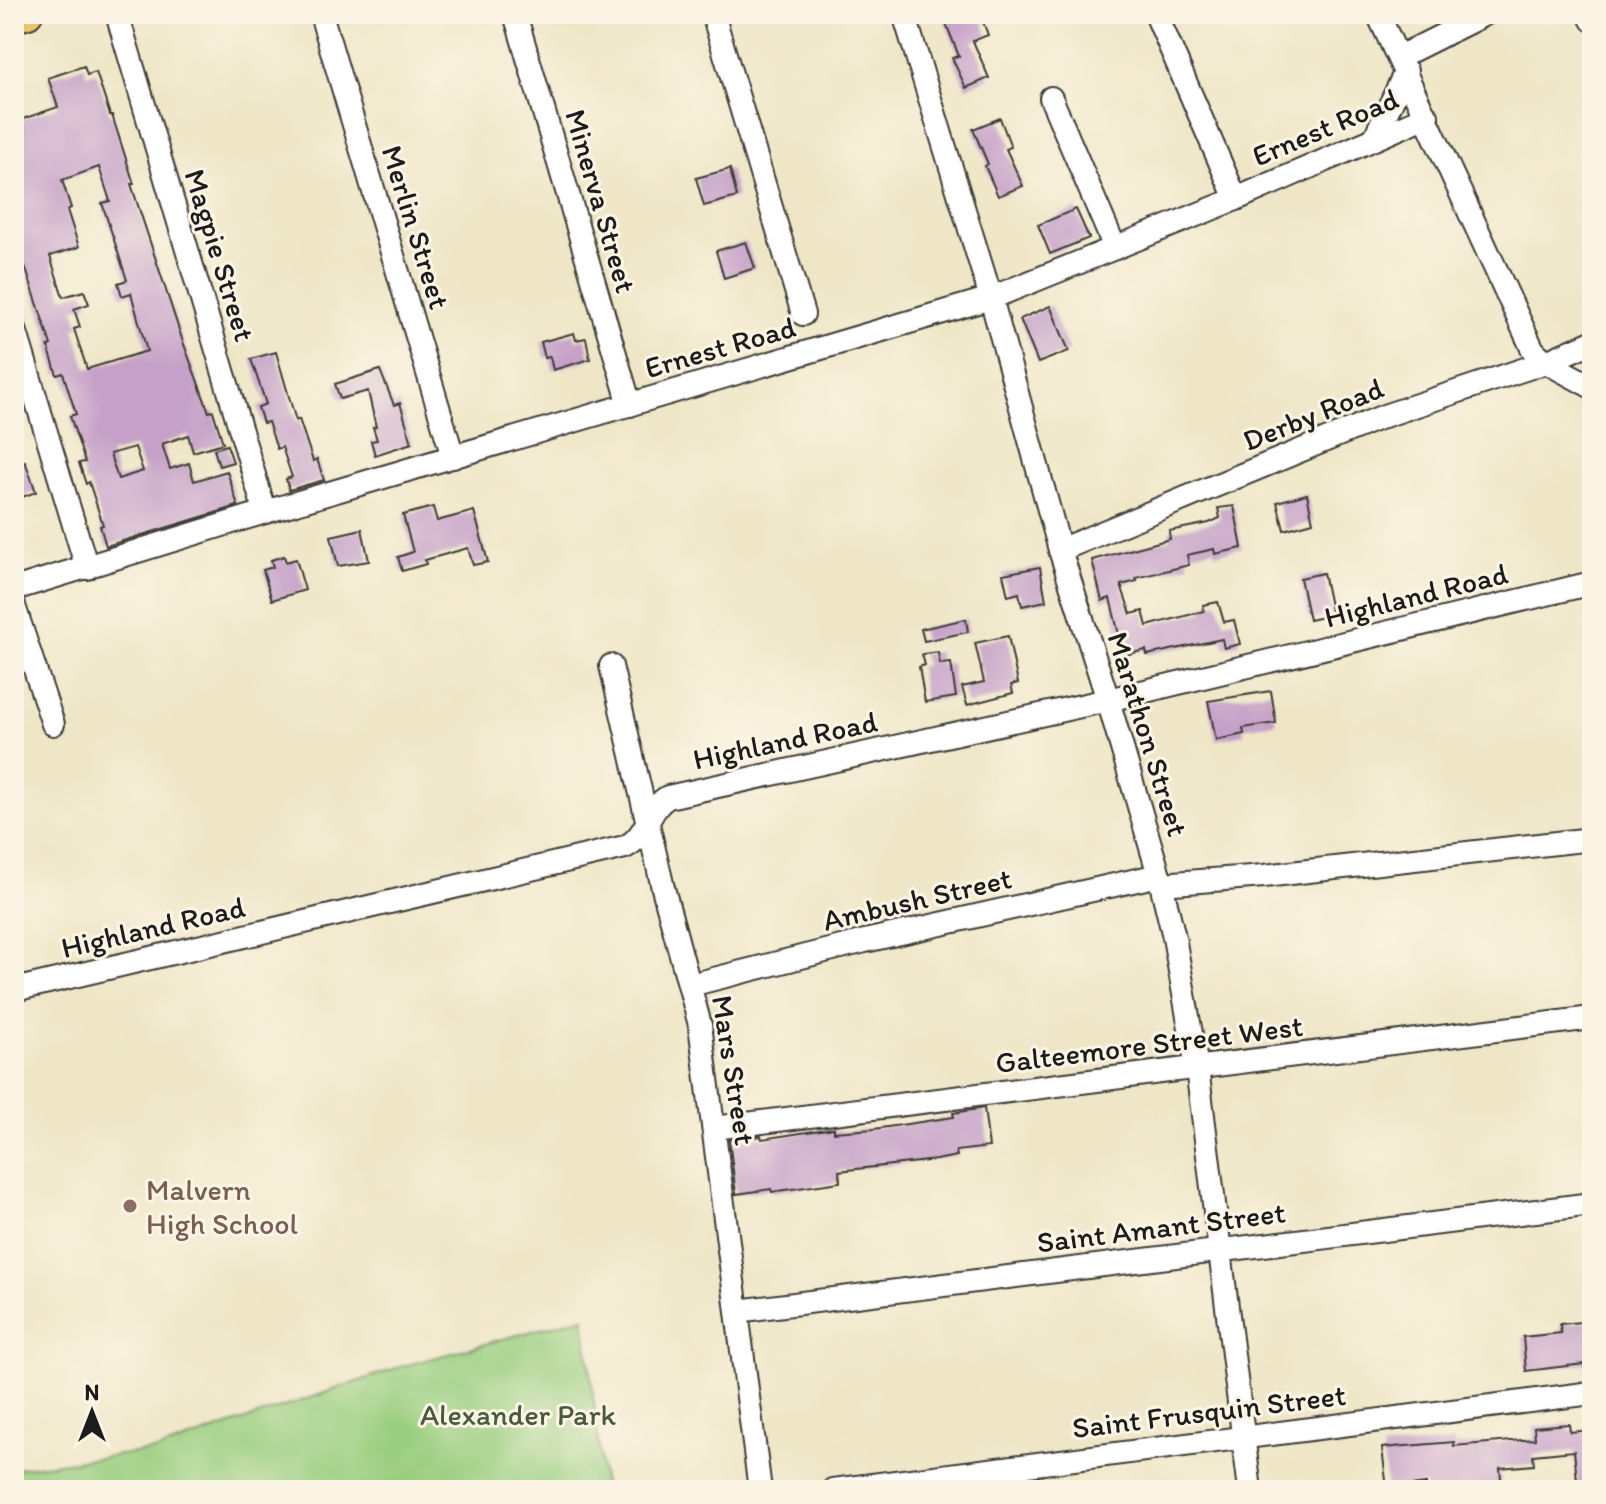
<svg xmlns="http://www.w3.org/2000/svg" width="1606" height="1504" font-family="Itim,sans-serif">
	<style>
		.green { fill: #99ce7f; stroke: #5a754e; stroke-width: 2 }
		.building { fill: #c5a0c8; fill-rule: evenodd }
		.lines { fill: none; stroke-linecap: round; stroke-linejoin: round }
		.minor-casing { stroke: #3c3a36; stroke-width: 26 }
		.major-casing { stroke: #3c3a36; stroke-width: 32 }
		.minor { stroke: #fff; stroke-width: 22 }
		.major { stroke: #ebc669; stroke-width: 28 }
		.education-dot { fill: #8d6e63; stroke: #fcf5e5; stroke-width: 3 }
		.labels { text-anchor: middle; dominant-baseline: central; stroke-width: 6; stroke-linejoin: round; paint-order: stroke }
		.street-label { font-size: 30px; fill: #1c1c1c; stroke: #fcf5e5 }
		.education-label { font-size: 30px; fill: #785e54; stroke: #fcf5e5; text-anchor: start }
		.park-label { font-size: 30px; fill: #485a3f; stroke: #fcf5e5 }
	</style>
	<rect width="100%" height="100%" fill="#fcf5e5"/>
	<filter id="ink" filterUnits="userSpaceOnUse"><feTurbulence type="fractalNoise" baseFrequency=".0125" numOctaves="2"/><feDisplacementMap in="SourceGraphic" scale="16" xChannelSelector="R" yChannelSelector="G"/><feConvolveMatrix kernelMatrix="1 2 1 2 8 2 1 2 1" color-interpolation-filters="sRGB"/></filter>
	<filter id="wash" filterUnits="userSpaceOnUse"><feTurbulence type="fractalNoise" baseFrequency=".006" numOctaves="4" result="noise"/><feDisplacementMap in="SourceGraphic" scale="32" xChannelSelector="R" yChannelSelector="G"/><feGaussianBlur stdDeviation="1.8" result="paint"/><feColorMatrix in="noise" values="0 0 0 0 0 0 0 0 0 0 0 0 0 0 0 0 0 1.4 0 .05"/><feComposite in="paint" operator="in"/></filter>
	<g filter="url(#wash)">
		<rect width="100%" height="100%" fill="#efe6c7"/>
		<path class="green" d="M 584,1317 L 604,1490 L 14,1490 L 14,1469 L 158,1450 L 400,1367 Z"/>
		<g id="blocks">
			<g class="building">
				<path d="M 942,14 L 980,14 L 988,35 L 973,41 L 989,78 L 966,88 L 952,58 L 959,56 Z"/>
				<path d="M 84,66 L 87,75 L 96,72 L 110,115 L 112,115 L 134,184 L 131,184 L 182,339 L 209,412 L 213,411 L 223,443 L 193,452 L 188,435 L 162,444 L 170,469 L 189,463 L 194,481 L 227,471 L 238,506 L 106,546 L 100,526 L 103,525 L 89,482 L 86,484 L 79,463 L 85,462 L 70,416 L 76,414 L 63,373 L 57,375 L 48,346 L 51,345 L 24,263 L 22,264 L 14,240 L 14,122 L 58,107 L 48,78 ZM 99,167 L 110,201 L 102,203 L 127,280 L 118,283 L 122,296 L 131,293 L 147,351 L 87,369 L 74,329 L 80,327 L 74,309 L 89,304 L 84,291 L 63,297 L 50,256 L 79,247 L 67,210 L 71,208 L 62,180 ZM 135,447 L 143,471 L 118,479 L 110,454 Z"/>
				<path d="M 1000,118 L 1011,147 L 1006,149 L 1023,186 L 998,196 L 985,166 L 988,164 L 973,129 Z"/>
				<path d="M 730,169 L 737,197 L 704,206 L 696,178 Z"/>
				<path d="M 1076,209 L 1089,238 L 1050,254 L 1038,225 Z"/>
				<path d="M 746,242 L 755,268 L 724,278 L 716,251 Z"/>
				<path d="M 1050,306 L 1069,351 L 1038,363 L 1020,319 Z"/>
				<path d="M 574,333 L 576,340 L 586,338 L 590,359 L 553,370 L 550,357 L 545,358 L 541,342 Z"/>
				<path d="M 276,352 L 296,421 L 299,419 L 313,461 L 317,459 L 324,480 L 289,490 L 286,479 L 292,477 L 282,447 L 277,449 L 268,422 L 263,423 L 258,407 L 266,404 L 251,359 Z"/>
				<path d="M 380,370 L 394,405 L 400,403 L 412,443 L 375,455 L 371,441 L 377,440 L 373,427 L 376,427 L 368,391 L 340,399 L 335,384 Z"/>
				<path d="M 227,445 L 233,462 L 219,466 L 214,449 Z"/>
				<path d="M 25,461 L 36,492 L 14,500 L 14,465 Z"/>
				<path d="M 1307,494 L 1313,522 L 1284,530 L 1277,502 Z"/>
				<path d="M 1234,506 L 1242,548 L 1215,554 L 1214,549 L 1187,555 L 1189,565 L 1136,578 L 1137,581 L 1121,585 L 1131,614 L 1143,611 L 1147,626 L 1204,611 L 1203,605 L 1218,602 L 1224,622 L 1234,620 L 1240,644 L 1224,648 L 1222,639 L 1147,655 L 1146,650 L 1124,655 L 1110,598 L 1102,601 L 1092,560 L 1170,539 L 1169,531 L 1209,523 L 1220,518 L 1218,508 Z"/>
				<path d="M 433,507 L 437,521 L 474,511 L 488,562 L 473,565 L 468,548 L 425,560 L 426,564 L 402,571 L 398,557 L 413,552 L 403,515 Z"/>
				<path d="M 362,529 L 369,561 L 338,566 L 331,536 Z"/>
				<path d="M 284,556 L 286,562 L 296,559 L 305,590 L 272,600 L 263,570 L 273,567 L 271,560 Z"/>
				<path d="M 1040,567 L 1046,601 L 1022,606 L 1019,593 L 1008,596 L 1003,574 Z"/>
				<path d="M 1323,573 L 1332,615 L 1309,620 L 1300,578 Z"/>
				<path d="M 966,619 L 968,632 L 924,641 L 921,629 Z"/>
				<path d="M 1008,636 L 1018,683 L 1011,685 L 1013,693 L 967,705 L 962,687 L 984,682 L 975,643 Z"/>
				<path d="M 938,652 L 940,664 L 951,663 L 956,697 L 925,702 L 919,667 L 925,665 L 922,654 Z"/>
				<path d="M 1271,691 L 1276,723 L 1243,728 L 1244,734 L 1216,740 L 1208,701 Z"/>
				<path d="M 984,1108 L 989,1147 L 956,1151 L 957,1156 L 936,1160 L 839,1171 L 840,1182 L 772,1192 L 771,1189 L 736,1194 L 729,1140 L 761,1136 L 762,1139 L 834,1128 L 834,1132 L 874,1129 L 954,1117 L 953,1113 Z"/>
				<path d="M 1591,1321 L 1592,1363 L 1526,1371 L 1523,1337 L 1561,1333 L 1560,1324 Z"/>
				<path d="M 1569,1424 L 1570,1432 L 1592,1430 L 1592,1490 L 1578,1490 L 1574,1451 L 1533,1455 L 1534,1465 L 1500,1468 L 1502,1490 L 1426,1490 L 1426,1484 L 1387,1489 L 1382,1448 L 1454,1442 L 1454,1446 L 1535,1439 L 1534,1427 Z"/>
			</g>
		</g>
	</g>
	<g filter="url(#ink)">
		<use href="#blocks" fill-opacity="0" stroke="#3c3a36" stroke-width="2"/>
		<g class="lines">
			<defs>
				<g id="minor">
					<path d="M 117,14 L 265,512"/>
					<path d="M 321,14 L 453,457"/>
					<path d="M 515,14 L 630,405"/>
					<path d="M 713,14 L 803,314"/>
					<path d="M 904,14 L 991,298 L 1060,550 L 1108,700 L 1159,875 L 1174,937 L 1197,1068 L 1250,1490"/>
					<path d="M 1156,14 L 1236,199"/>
					<path d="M 1378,14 L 1533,350 L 1546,362 L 1592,387"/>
					<path d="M 1589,14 L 1592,20"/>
					<path d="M 1399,57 L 1485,14"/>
					<path d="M 1051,98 L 1115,248"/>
					<path d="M 1375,137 L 1406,71"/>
					<path d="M 14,326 L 87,568"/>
					<path d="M 1060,550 L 1384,416 L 1546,362 L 1592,342"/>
					<path d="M 14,589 L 265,512 L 991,298 L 1236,199 L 1427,116"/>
					<path d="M 14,606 L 53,724"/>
					<path d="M 611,666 L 663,888 L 700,1025 L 760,1490"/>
					<path d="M 1161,884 L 1264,876 L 1592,839"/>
					<path d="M 690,985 L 865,941 L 1159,875"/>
					<path d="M 14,990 L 625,847 C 648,836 648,808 668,797 L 1108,700 L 1592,583"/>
					<path d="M 714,1128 L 1592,1018"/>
					<path d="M 737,1311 L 1592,1204"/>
					<path d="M 833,1490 L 1592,1393"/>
				</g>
				<path id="major" d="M 14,18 L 28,14"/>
			</defs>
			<use href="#minor" class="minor-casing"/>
			<use href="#major" class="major-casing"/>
			<use href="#minor" class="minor"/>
			<use href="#major" class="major"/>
		</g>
	</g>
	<circle class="education-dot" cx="130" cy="1206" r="8"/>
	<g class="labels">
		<g class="street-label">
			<text transform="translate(1325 127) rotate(-23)">Ernest Road</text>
			<text transform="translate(601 201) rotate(74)">Minerva Street</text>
			<text transform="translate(416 227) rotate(73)">Merlin Street</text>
			<text transform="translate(220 255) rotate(73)">Magpie Street</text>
			<text transform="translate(720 347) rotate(-16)">Ernest Road</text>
			<text transform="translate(1313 414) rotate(-22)">Derby Road</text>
			<text transform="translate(1416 595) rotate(-14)">Highland Road</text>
			<text transform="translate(1148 734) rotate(73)">Marathon Street</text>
			<text transform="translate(785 740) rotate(-12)">Highland Road</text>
			<text transform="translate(917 899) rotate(-13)">Ambush Street</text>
			<text transform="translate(153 927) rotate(-13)">Highland Road</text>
			<text transform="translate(1149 1044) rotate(-7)">Galteemore Street West</text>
			<text transform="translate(734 1070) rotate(81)">Mars Street</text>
			<text transform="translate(1161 1227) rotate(-7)">Saint Amant Street</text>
			<text transform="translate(1209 1411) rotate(-7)">Saint Frusquin Street</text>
		</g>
		<g class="education-label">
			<text x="146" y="1189">Malvern<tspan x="146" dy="34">High School</tspan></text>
		</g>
		<g class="park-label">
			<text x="518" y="1414">Alexander Park</text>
		</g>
	</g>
	<rect width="1606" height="1504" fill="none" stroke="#fcf5e5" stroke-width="48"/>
	<g transform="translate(92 1412)" stroke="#fcf5e5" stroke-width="6" paint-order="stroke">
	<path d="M0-6L14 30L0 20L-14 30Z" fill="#1c1c1c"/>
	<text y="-12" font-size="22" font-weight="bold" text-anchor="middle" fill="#1c1c1c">N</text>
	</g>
</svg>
